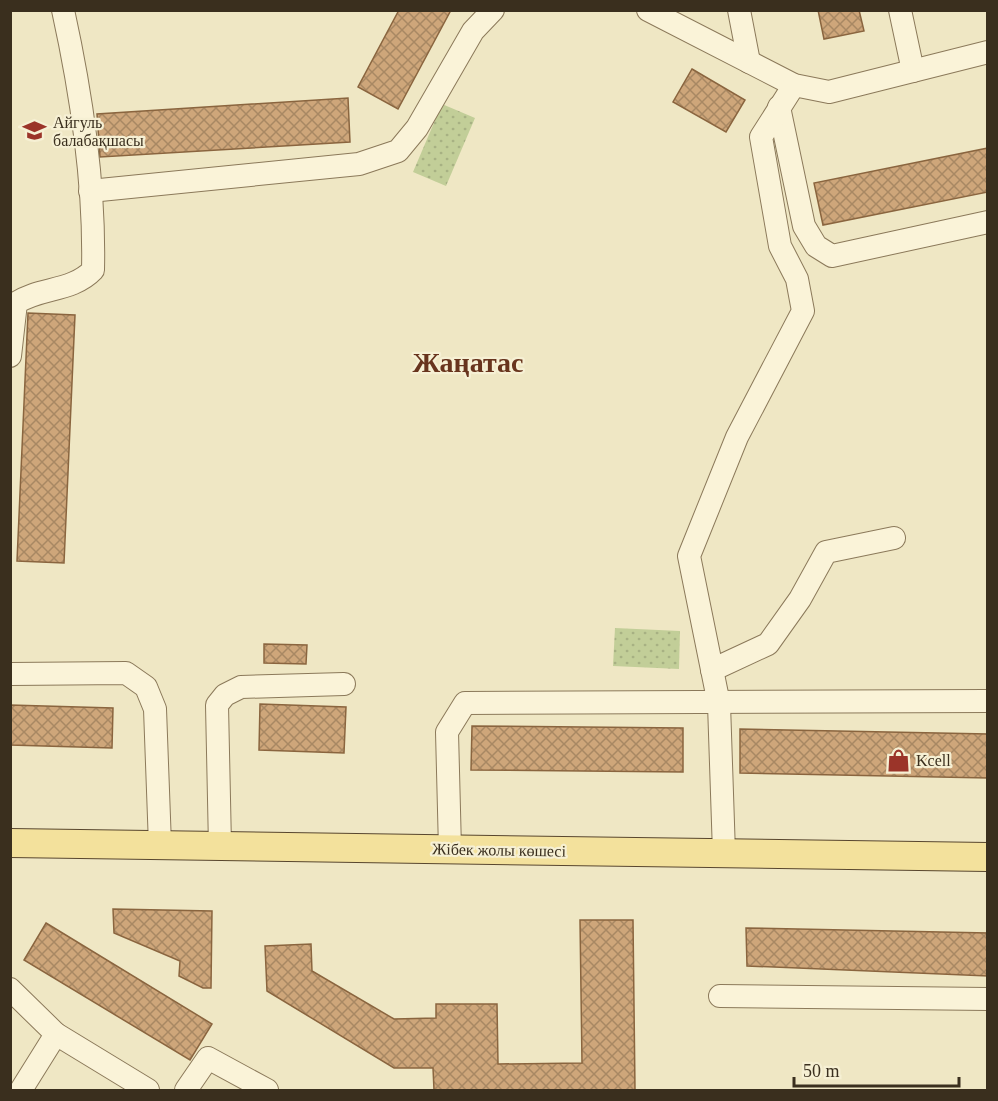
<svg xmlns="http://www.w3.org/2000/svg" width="998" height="1101" font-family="'Times New Roman',serif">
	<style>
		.park { fill: url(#park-dots) }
		.building { fill: url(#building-cross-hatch); stroke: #8a653f; stroke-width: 1.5 }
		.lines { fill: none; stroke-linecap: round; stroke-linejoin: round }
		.minor-casing { stroke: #8b795a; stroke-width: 24 }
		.major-casing { stroke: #58462e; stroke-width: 30 }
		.minor { stroke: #faf3d8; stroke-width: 22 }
		.major { stroke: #f3e19c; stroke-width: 28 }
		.labels { text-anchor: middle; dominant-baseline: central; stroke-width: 4.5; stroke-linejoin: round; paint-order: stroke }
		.poi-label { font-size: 16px; fill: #3a2f1e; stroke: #f6f0d4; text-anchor: start }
		.street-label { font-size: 16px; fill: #3a2f1e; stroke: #f6f0d4 }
		.town-label { font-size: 28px; font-weight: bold; fill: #68341d; stroke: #f6f0d4 }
	</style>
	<defs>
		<pattern id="park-dots" width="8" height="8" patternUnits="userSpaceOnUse" patternTransform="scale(1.5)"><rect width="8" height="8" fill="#c2ce98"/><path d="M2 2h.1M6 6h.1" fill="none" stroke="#a7b183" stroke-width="1.8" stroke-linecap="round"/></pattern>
		<pattern id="building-cross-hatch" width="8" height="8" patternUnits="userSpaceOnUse" patternTransform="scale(1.5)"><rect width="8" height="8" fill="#cea67a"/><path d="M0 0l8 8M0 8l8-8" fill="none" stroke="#a88863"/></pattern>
	</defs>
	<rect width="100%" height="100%" fill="#efe7c4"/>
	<g class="park">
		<path d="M 442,104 L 475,118 L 446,186 L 413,172 Z"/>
		<path d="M 615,628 L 680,631 L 679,669 L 613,666 Z"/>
	</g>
	<g class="building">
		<path d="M 399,10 L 451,10 L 398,109 L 358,87 Z"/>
		<path d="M 818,10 L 859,10 L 864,31 L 824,39 Z"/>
		<path d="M 692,69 L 745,100 L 726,132 L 673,102 Z"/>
		<path d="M 348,98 L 350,142 L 100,157 L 97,114 Z"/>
		<path d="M 988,148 L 988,192 L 823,225 L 814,183 Z"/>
		<path d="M 28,313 L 75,315 L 64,563 L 17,561 Z"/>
		<path d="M 264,644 L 307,645 L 306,664 L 264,663 Z"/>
		<path d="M 260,704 L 346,707 L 344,753 L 259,750 Z"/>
		<path d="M 10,705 L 113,708 L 112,748 L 10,745 Z"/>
		<path d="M 472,726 L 683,728 L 683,772 L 471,770 Z"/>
		<path d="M 740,729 L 988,734 L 988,778 L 740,773 Z"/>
		<path d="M 113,909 L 212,911 L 211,988 L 203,988 L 179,976 L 180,961 L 114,933 Z"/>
		<path d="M 580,920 L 633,920 L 635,1090 L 434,1090 L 433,1068 L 394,1068 L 267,991 L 265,946 L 311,944 L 312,971 L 394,1019 L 436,1018 L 436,1004 L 497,1004 L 498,1064 L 582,1063 Z"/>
		<path d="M 46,923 L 212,1024 L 190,1060 L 24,960 Z"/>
		<path d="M 746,928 L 988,933 L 988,976 L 747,966 Z"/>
	</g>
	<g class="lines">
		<defs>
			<g id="minor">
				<path d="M 648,10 L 794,85 L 829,92 L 988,52"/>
				<path d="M 739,10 L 749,62"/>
				<path d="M 900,10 L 913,71"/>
				<path d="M 779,107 L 804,226 L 816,246 L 832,256 L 988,222"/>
				<path d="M 90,191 L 359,164 L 398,151 L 417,128 L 473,31 L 493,10"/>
				<path d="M 10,356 L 16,303 C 40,287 72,292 93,270 C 95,186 81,92 63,10"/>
				<path d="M 712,670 L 768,644 L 800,599 L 826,552 L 894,538"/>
				<path d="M 10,674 L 126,673 L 146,687 L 155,709 L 160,845"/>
				<path d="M 220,846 L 217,705 L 225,695 L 241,687 L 344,684"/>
				<path d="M 450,849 L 447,732 L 465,703 L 988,701"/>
				<path d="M 724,853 L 719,704 L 689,556 L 737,437 L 803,311 L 797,279 L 780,246 L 761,137 L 794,85"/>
				<path d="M 10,989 L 56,1034"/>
				<path d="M 720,996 L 988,999"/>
				<path d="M 21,1090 L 56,1034 L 148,1090"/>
				<path d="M 186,1090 L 208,1058 L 267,1090"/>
			</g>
			<path id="major" d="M 10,843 L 988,857"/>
		</defs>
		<use href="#minor" class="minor-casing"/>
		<use href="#major" class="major-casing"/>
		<use href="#minor" class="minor"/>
		<use href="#major" class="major"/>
	</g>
	<defs>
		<symbol id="school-bare" viewBox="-9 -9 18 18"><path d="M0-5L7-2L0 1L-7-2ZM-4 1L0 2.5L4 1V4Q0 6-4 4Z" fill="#9b3429" stroke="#f6f0d4" stroke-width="2.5" paint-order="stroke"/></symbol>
		<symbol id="shop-bare" viewBox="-9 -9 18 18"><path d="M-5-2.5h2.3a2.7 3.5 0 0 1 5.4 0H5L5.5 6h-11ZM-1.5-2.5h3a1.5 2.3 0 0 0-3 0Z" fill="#9b3429" stroke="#f6f0d4" stroke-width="2.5" paint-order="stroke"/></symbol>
	</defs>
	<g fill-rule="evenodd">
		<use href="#school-bare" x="18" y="114" width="33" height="33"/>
		<use href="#shop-bare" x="882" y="744" width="33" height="33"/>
	</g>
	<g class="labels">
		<g class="poi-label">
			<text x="53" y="122">Айгуль<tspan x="53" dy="18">балабақшасы</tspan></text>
			<text x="916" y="760">Kcell</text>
		</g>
		<g class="street-label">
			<text transform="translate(499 850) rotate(1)">Жібек жолы көшесі</text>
		</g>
		<g class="town-label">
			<text x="468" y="362">Жаңатас</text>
		</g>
	</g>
	<rect width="998" height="1101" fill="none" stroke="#3a2f1e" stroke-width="24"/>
	<path d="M794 1077v9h165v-9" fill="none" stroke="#3a2f1e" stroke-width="3"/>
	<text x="803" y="1077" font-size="18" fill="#3a2f1e" stroke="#f6f0d4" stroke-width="4.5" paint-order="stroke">50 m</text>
</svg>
